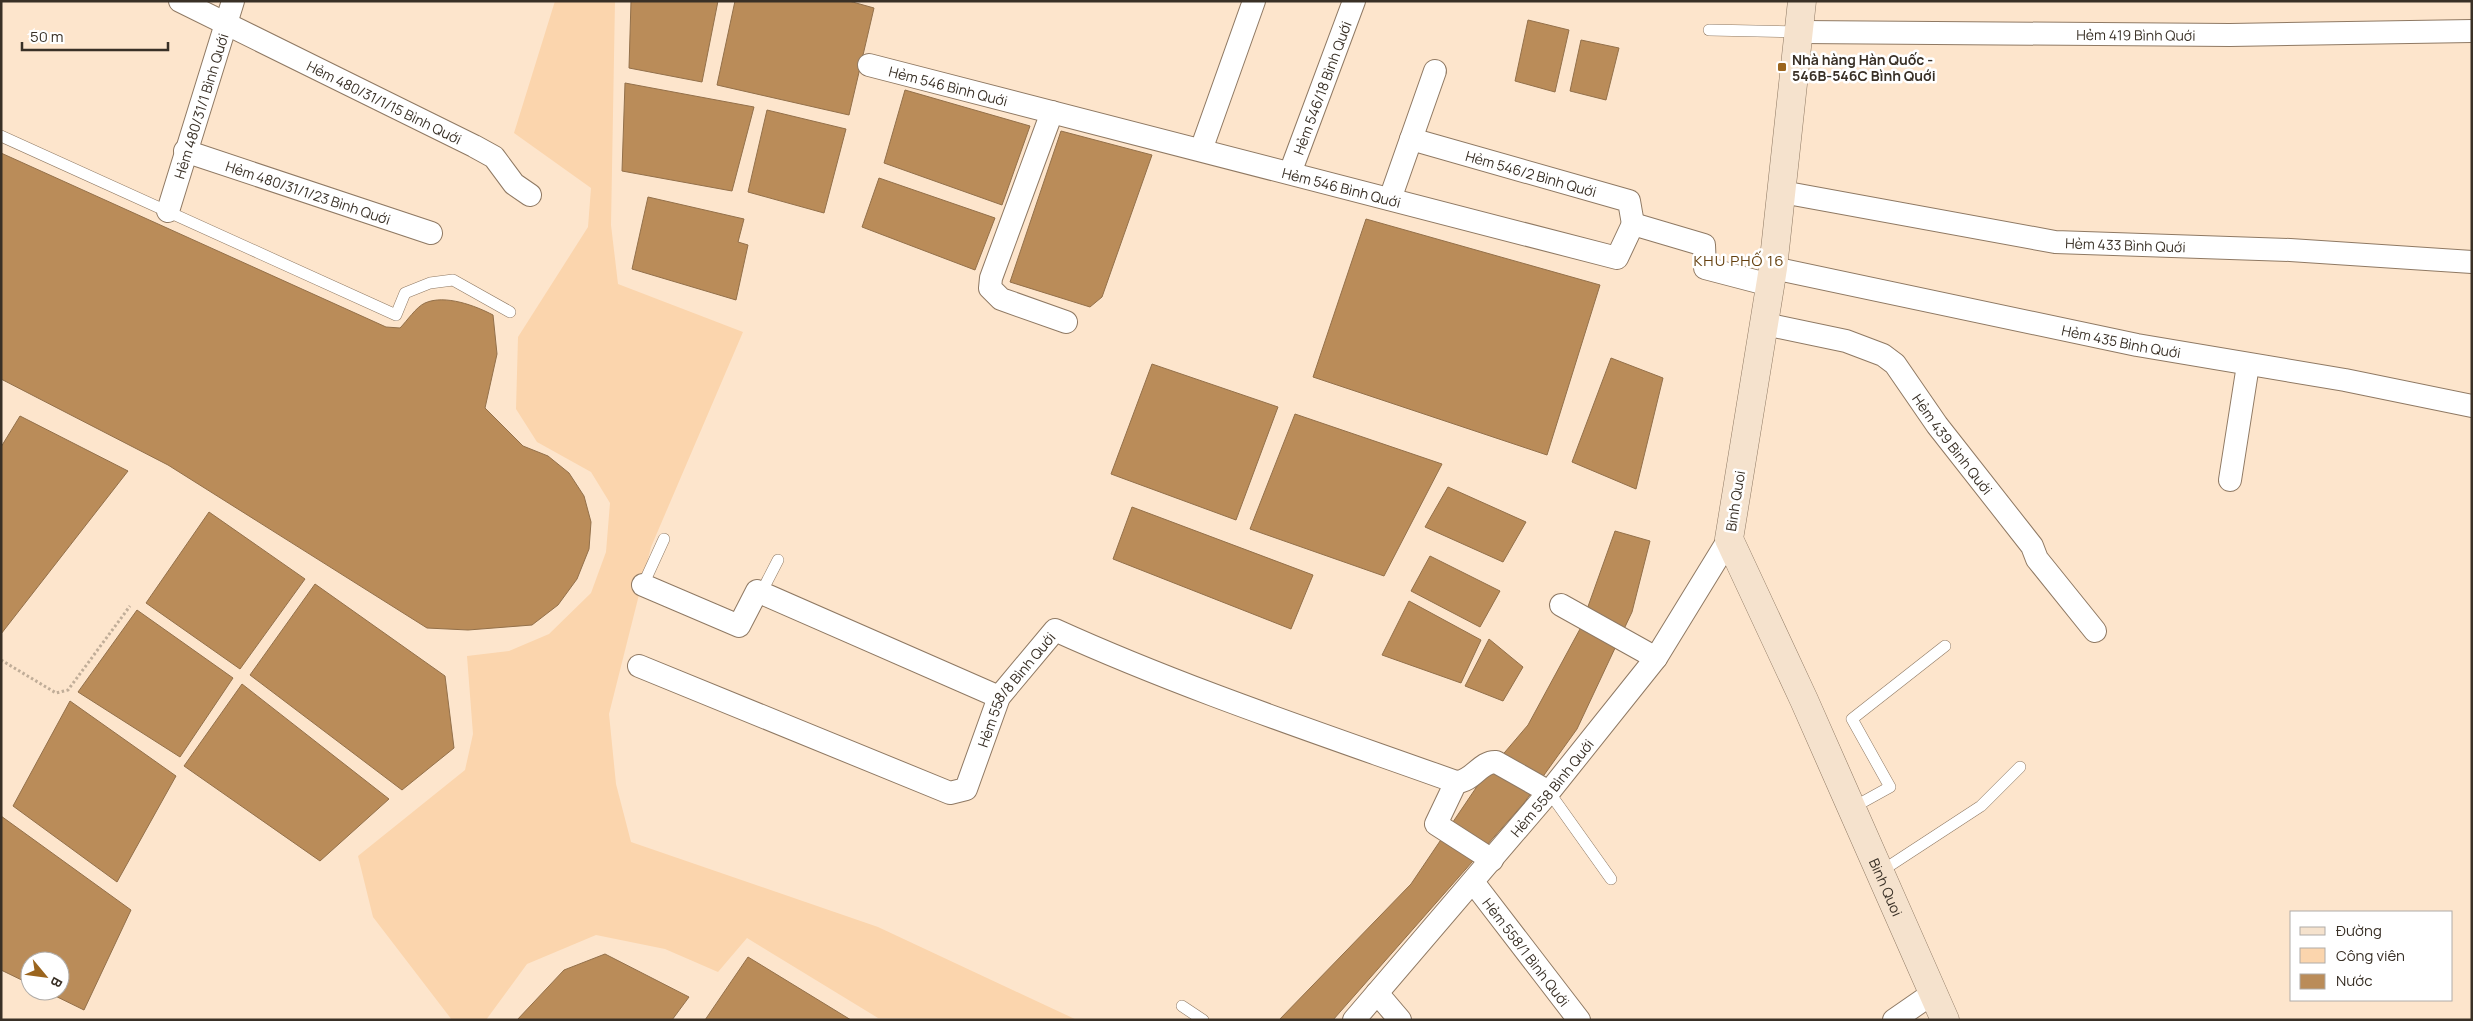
<svg xmlns="http://www.w3.org/2000/svg" width="2473" height="1021" font-family="Manrope,sans-serif">
	<style>
		.green { fill: #fbd5ad }
		.water { fill: #ba8c59; stroke: #93704a }
		.lines { fill: none; stroke-linecap: round; stroke-linejoin: round }
		.lane-casing { stroke: #8f7963; stroke-width: 12 }
		.street-casing { stroke: #8f7963; stroke-width: 24 }
		.secondary-casing { stroke: #8f7963; stroke-width: 29 }
		.path { stroke: #c0ad98; stroke-width: 3; stroke-dasharray: 2.5 2.5; stroke-linecap: butt }
		.lane { stroke: #fff; stroke-width: 11 }
		.street { stroke: #fff; stroke-width: 22 }
		.secondary { stroke: #f5e2cd; stroke-width: 28 }
		.poi-dot { fill: #9b651e; stroke: #fff; stroke-width: 2 }
		.labels { text-anchor: middle; dominant-baseline: central; stroke-width: 5; stroke-linejoin: round; paint-order: stroke }
		.street-label { font-size: 14px; fill: #393026; stroke: #fff }
		.poi-label { font-size: 14px; font-weight: bold; fill: #393026; stroke: #fff; text-anchor: start }
		.neighbourhood-label { font-size: 15px; letter-spacing: 1px; fill: #65400f; stroke: #fff }
	</style>
	<rect width="100%" height="100%" fill="#fde5cc"/>
	<path class="green" d="M 555,1 L 615,1 L 611,225 L 618,284 L 743,332 L 651,547 L 609,714 L 616,784 L 631,842 L 878,927 L 1077,1020 L 878,1018 L 747,938 L 718,972 L 665,949 L 596,935 L 527,964 L 486,1020 L 452,1020 L 373,917 L 358,856 L 465,770 L 473,734 L 467,656 L 509,651 L 549,634 L 591,593 L 606,552 L 610,503 L 591,472 L 537,442 L 516,409 L 518,337 L 588,227 L 591,188 L 514,133 Z"/>
	<g class="water">
		<path d="M 631,1 L 718,1 L 702,82 L 629,68 Z"/>
		<path d="M 735,1 L 849,1 L 874,8 L 849,115 L 717,85 Z"/>
		<path d="M 1528,20 L 1569,30 L 1555,92 L 1515,81 Z"/>
		<path d="M 1581,40 L 1619,48 L 1606,100 L 1570,91 Z"/>
		<path d="M 625,83 L 754,107 L 732,191 L 622,171 Z"/>
		<path d="M 905,90 L 1030,126 L 1002,205 L 884,163 Z"/>
		<path d="M 767,110 L 846,129 L 824,213 L 748,192 Z"/>
		<path d="M 1061,131 L 1152,155 L 1102,297 L 1090,307 L 1010,282 Z"/>
		<path d="M 1,153 L 386,327 L 400,328 C 407,321 416,307 425,303 C 445,294 476,306 493,315 L 497,354 L 485,408 L 523,446 L 548,456 L 569,473 L 584,496 L 591,522 L 589,549 L 577,579 L 558,605 L 532,625 L 468,630 L 427,628 L 168,465 L 1,379 Z"/>
		<path d="M 879,178 L 995,218 L 975,270 L 862,227 Z"/>
		<path d="M 648,197 L 744,219 L 738,242 L 748,245 L 736,300 L 632,269 Z"/>
		<path d="M 1366,219 L 1600,285 L 1547,455 L 1313,377 Z"/>
		<path d="M 1611,358 L 1663,378 L 1636,489 L 1572,462 Z"/>
		<path d="M 1152,364 L 1278,407 L 1236,520 L 1111,474 Z"/>
		<path d="M 1295,414 L 1442,464 L 1384,576 L 1250,529 Z"/>
		<path d="M 20,416 L 128,471 L 1,634 L 1,447 Z"/>
		<path d="M 1448,487 L 1526,522 L 1503,562 L 1425,527 Z"/>
		<path d="M 1132,507 L 1313,575 L 1291,629 L 1113,559 Z"/>
		<path d="M 209,512 L 305,579 L 240,669 L 146,603 Z"/>
		<path d="M 1615,531 L 1650,541 L 1632,612 L 1577,729 L 1524,803 L 1333,1020 L 1279,1020 L 1411,884 L 1482,779 L 1528,725 L 1580,629 Z"/>
		<path d="M 1430,556 L 1500,591 L 1480,627 L 1411,591 Z"/>
		<path d="M 315,584 L 445,676 L 454,748 L 402,790 L 250,675 Z"/>
		<path d="M 1409,601 L 1481,640 L 1461,683 L 1382,655 Z"/>
		<path d="M 137,610 L 233,678 L 180,757 L 78,692 Z"/>
		<path d="M 1489,639 L 1523,667 L 1503,701 L 1465,686 Z"/>
		<path d="M 242,684 L 389,799 L 320,861 L 184,766 Z"/>
		<path d="M 70,701 L 176,776 L 117,882 L 13,806 Z"/>
		<path d="M 1,816 L 131,910 L 84,1010 L 45,991 L 60,991 L 60,961 L 30,961 L 30,984 L 1,970 Z"/>
		<path d="M 605,954 L 689,997 L 672,1020 L 517,1020 L 564,970 Z"/>
		<path d="M 748,957 L 851,1020 L 705,1020 Z"/>
	</g>
	<g class="lines">
		<defs>
			<g id="lane">
				<path d="M 1709,30 L 1799,32"/>
				<path d="M 1,136 L 396,315 L 405,293 L 430,283 L 453,280 L 510,312"/>
				<path d="M 643,585 L 664,539"/>
				<path d="M 761,593 L 778,560"/>
				<path d="M 1549,792 L 1611,879"/>
				<path d="M 1852,808 L 1890,787 L 1852,719 L 1945,646"/>
				<path d="M 1880,872 L 1981,806 L 2020,767"/>
				<path d="M 1182,1006 L 1203,1020"/>
			</g>
			<g id="street">
				<path id="s1" d="M 180,1 L 474,146 L 494,157 L 514,184 L 530,195"/>
				<path id="s2" d="M 1801,32 L 2230,35 L 2472,31"/>
				<path id="s3" d="M 869,65 L 1617,258 L 1633,224 L 1704,245 L 1705,268 L 1770,285"/>
				<path d="M 1052,112 L 991,278 L 990,288 L 1001,299 L 1066,322"/>
				<path id="s4" d="M 1411,139 L 1629,201 L 1633,224"/>
				<path d="M 1201,150 L 1254,1"/>
				<path id="s5" d="M 185,151 L 431,233"/>
				<path id="s6" d="M 1290,173 L 1354,1"/>
				<path id="s7" d="M 1782,192 L 2055,242 L 2290,250 L 2472,262"/>
				<path d="M 1390,199 L 1435,71"/>
				<path id="s8" d="M 168,211 L 233,1"/>
				<path id="s9" d="M 1773,268 L 2137,345 L 2345,380 L 2472,406"/>
				<path id="s10" d="M 1765,324 L 1846,341 L 1883,355 L 1895,364 L 1937,425 L 2032,546 L 2037,559 L 2095,631"/>
				<path d="M 2230,480 L 2248,365"/>
				<path d="M 643,585 L 739,626 L 757,591 L 999,697"/>
				<path d="M 1561,605 L 1656,658"/>
				<path id="s11" d="M 639,666 L 950,793 L 966,789 L 999,697 L 1055,630 C 1185,689 1322,734 1456,782 L 1436,824 L 1492,860"/>
				<path d="M 1456,782 C 1473,782 1480,761 1496,762 L 1549,792"/>
				<path id="s12" d="M 1473,882 L 1579,1020"/>
				<path d="M 1377,993 L 1400,1020"/>
				<path id="s13" d="M 1354,1020 L 1549,792 L 1656,658 L 1729,539"/>
				<path d="M 1894,1020 L 1933,993"/>
			</g>
			<g id="secondary">
				<path id="s14" d="M 1802,1 L 1773,268 L 1729,539 L 1804,700 L 1945,1020"/>
			</g>
		</defs>
		<use href="#lane" class="lane-casing"/>
		<use href="#street" class="street-casing"/>
		<use href="#secondary" class="secondary-casing"/>
		<path class="path" d="M 1,660 L 56,693 L 68,690 L 130,606"/>
		<use href="#lane" class="lane"/>
		<use href="#street" class="street"/>
		<use href="#secondary" class="secondary"/>
	</g>
	<rect class="poi-dot" x="1777" y="62" width="10" height="10" rx="2.5"/>
	<g class="labels">
		<g class="street-label">
			<text stroke="none"><textPath href="#s2" startOffset="335">Hẻm 419 Bình Quới</textPath></text>
			<text stroke="none"><textPath href="#s3" startOffset="82">Hẻm 546 Bình Quới</textPath></text>
			<text stroke="none"><textPath href="#s6" startOffset="91">Hẻm 546/18 Bình Quới</textPath></text>
			<text stroke="none"><textPath href="#s1" startOffset="228">Hẻm 480/31/1/15 Bình Quới</textPath></text>
			<text stroke="none"><textPath href="#s8" startOffset="110">Hẻm 480/31/1 Bình Quới</textPath></text>
			<text stroke="none"><textPath href="#s4" startOffset="125">Hẻm 546/2 Bình Quới</textPath></text>
			<text stroke="none"><textPath href="#s3" startOffset="488">Hẻm 546 Bình Quới</textPath></text>
			<text stroke="none"><textPath href="#s5" startOffset="130">Hẻm 480/31/1/23 Bình Quới</textPath></text>
			<text stroke="none"><textPath href="#s7" startOffset="348">Hẻm 433 Bình Quới</textPath></text>
			<text stroke="none"><textPath href="#s9" startOffset="356">Hẻm 435 Bình Quới</textPath></text>
			<text stroke="none"><textPath href="#s10" startOffset="236">Hẻm 439 Bình Quới</textPath></text>
			<text transform="translate(1735 501) rotate(-81)">Binh Quoi</text>
			<text stroke="none"><textPath href="#s11" startOffset="465">Hẻm 558/8 Bình Quới</textPath></text>
			<text stroke="none"><textPath href="#s13" startOffset="305">Hẻm 558 Bình Quới</textPath></text>
			<text stroke="none"><textPath href="#s14" startOffset="925">Binh Quoi</textPath></text>
			<text stroke="none"><textPath href="#s12" startOffset="88">Hẻm 558/1 Bình Quới</textPath></text>
		</g>
		<g class="poi-label">
			<text x="1792" y="59">Nhà hàng Hàn Quốc -<tspan x="1792" dy="16">546B-546C Bình Quới</tspan></text>
		</g>
		<g class="neighbourhood-label">
			<text x="1739" y="260">KHU PHỐ 16</text>
		</g>
	</g>
	<rect width="2473" height="1021" fill="none" stroke="#393026" stroke-width="5"/>
	<rect x="2290" y="911" width="162" height="90" fill="#ffffff" stroke="#b0aca8"/>
	<rect x="2300" y="927" width="25" height="8" fill="#f5e2cd" stroke="#b0aca8"/>
	<text x="2336" y="936" font-size="15" fill="#393026">Đường</text>
	<rect x="2300" y="948" width="25" height="15" fill="#fbd5ad" stroke="#b0aca8"/>
	<text x="2336" y="961" font-size="15" fill="#393026">Công viên</text>
	<rect x="2300" y="974" width="25" height="15" fill="#ba8c59" stroke="#b0aca8"/>
	<text x="2336" y="986" font-size="15" fill="#393026">Nước</text>
	<g transform="translate(45 976) rotate(119)"><circle r="24" fill="#ffffff" stroke="#b0aca8"/>
	<path d="M0-4L9 19L0 12L-9 19Z" fill="#9b651e"/>
	<text y="-8" font-size="14" font-weight="bold" text-anchor="middle" fill="#393026">B</text>
	</g>
	<path d="M22 42v8h146v-8" fill="none" stroke="#393026" stroke-width="2.5"/>
	<text x="30" y="42" font-size="15" fill="#393026" stroke="#ffffff" stroke-width="4" paint-order="stroke">50 m</text>
</svg>
